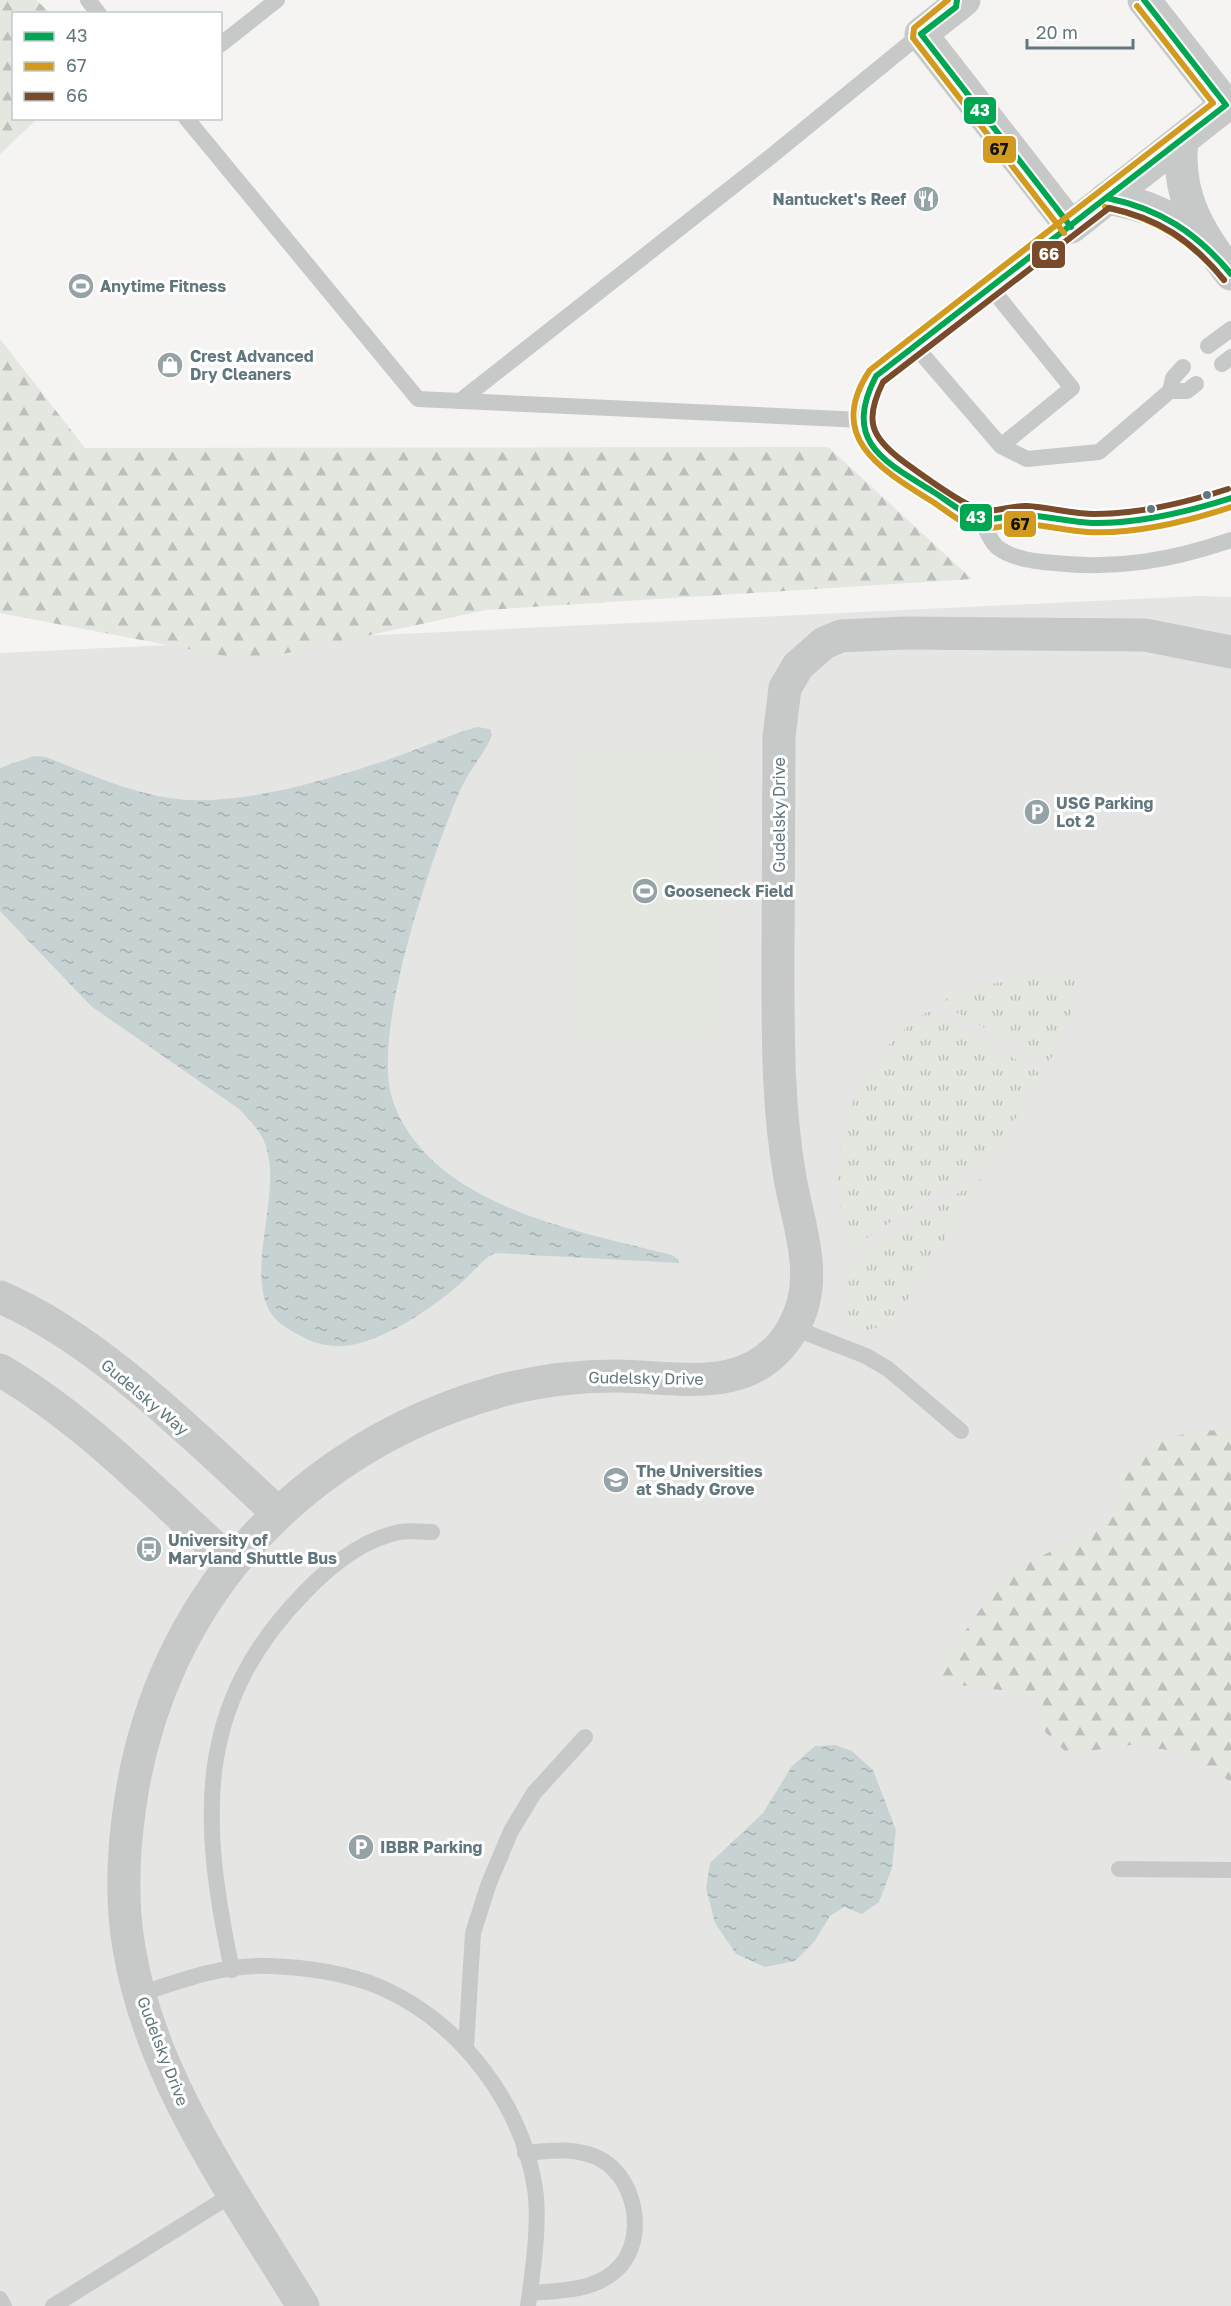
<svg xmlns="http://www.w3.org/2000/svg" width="1231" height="2306" font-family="'Golos Text',sans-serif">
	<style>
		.built { fill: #e5e6e4 }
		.grass { fill: url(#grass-tufts) }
		.forest { fill: url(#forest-firs) }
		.park { fill: #e4e6e0 }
		.water { fill: url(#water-ripples) }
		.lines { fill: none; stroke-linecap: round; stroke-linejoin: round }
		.service { stroke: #c7c9c9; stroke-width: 16 }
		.minor { stroke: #c7c9c9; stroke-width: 33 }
		.tertiary { stroke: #c7c9c9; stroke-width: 33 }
		.bus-1-casing { stroke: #fff; stroke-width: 10 }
		.bus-2-casing { stroke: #fff; stroke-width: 10 }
		.bus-3-casing { stroke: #fff; stroke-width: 10 }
		.bus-1 { stroke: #00a651; stroke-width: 6 }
		.bus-2 { stroke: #d29a1f; stroke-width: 6 }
		.bus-3 { stroke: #7a4b2a; stroke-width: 6 }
		.bus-dot { fill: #61777d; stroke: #fff; stroke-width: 2 }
		.labels { text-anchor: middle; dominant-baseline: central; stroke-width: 6; stroke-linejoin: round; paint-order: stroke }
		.poi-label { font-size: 16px; font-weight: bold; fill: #61777d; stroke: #fff; text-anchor: start }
		.street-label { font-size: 16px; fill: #61777d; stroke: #fff }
		.line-badge { stroke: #fff; stroke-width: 2 }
		.badge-label { font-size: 16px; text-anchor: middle; font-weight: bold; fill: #fff }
		.pale-badge-label { font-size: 16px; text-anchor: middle; font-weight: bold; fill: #111 }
	</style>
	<defs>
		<pattern id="grass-tufts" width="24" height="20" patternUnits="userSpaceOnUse" patternTransform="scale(1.5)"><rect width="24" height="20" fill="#e4e6e0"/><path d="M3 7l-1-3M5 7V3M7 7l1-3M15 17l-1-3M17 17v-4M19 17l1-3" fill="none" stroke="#bcbfbb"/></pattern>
		<pattern id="forest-firs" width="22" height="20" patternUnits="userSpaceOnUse" patternTransform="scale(1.5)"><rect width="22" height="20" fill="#e4e6e0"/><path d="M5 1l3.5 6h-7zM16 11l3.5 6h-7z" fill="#bcbfbb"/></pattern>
		<pattern id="water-ripples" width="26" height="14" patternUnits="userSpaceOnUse" patternTransform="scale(1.5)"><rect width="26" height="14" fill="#c7d3d3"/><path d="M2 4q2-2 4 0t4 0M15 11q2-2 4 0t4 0" fill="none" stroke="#a5b0b0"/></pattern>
	</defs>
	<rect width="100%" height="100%" fill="#f5f4f3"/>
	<path class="built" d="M 1198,596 L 1231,597 L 1231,2306 L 0,2306 L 0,653 Z"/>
	<g class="grass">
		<path d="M 1072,978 L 1085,982 L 1049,1063 L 939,1003 C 981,980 1024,978 1072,978 Z"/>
		<path d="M 928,1011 L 1040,1073 L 998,1151 L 850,1249 C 846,1231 840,1214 839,1195 C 832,1122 867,1051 928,1011 Z"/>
		<path d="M 983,1177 L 906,1302 L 886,1325 L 868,1330 L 845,1322 L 850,1263 Z"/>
	</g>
	<g class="forest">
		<path d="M 0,0 L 36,0 L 50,13 L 14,14 L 14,118 L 37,119 L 0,154 Z"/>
		<path d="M 0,339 L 85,448 L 828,447 L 972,579 L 486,610 L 251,661 L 0,613 Z"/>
		<path d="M 1231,1428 L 1231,1782 L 1184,1752 L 1130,1745 L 1068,1754 L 1045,1732 L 1042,1695 L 959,1685 L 933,1677 L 994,1590 L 1013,1570 L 1105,1525 C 1117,1513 1115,1501 1120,1487 C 1138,1431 1184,1435 1231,1428 Z"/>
	</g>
	<path class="park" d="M 572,748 L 720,748 L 718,1035 L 571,1035 Z"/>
	<g class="water">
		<path d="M 477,727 L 490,729 L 492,735 C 486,751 475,763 467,777 C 460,789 455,802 450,815 C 425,878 371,1038 393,1101 C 405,1138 437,1169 470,1188 C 530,1224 605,1238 672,1255 L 679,1260 L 679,1263 L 495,1253 C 482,1259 472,1274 461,1283 C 433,1307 400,1330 364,1342 C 342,1349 319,1347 299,1335 C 287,1329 274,1321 268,1308 C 248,1265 280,1196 267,1150 C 263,1133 250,1121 239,1109 L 91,1006 L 0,911 L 0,768 L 34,756 L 46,757 C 92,775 141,798 190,800 C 252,802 328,780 387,760 C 417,750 446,736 477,727 Z"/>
		<path d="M 835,1745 L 852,1751 L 873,1770 L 896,1830 L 892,1868 L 879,1902 L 862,1914 L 844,1907 L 830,1916 L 814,1942 L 795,1961 L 765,1967 L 736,1954 L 715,1923 L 706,1888 L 710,1863 L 763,1813 L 792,1766 L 815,1746 Z"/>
	</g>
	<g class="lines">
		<g class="service">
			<path d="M 88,0 L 99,14"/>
			<path d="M 220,45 L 277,0"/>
			<path d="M 186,118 L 418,399 L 862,420"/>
			<path d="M 1071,227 L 876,376 C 834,438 892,466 939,495 C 951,502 969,518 983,519 C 996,520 1010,514 1024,515 C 1048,516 1072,523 1096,523 C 1141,522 1189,512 1231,498"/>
			<path d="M 915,346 L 1001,446 L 1072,388 L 991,288"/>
			<path d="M 1208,346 L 1231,329"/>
			<path d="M 1222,364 L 1231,357"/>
			<path d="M 1170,391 L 1187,391 L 1196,384"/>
			<path d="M 460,401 L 769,158 L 921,34"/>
			<path d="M 1001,446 L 1027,459 L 1099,452 L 1170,391 L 1173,378 L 1183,367"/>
			<path d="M 981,519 C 985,527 990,541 997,547 C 1012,559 1036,562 1055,563 C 1117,570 1172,560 1231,540"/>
			<path d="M 794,1328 L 866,1356 L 888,1369 L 961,1431"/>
			<path d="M 1119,1869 L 1231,1870"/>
			<path d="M 232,1970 C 201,1823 192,1707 305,1592 C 330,1566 362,1539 400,1532 C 410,1530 422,1532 432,1532"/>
			<path d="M 140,1994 C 181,1980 225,1964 269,1966 C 304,1967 347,1973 380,1987 C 460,2022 521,2102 535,2188 C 540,2224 533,2270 528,2306"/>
			<path d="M 466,2047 L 473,1933 L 489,1883 L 511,1831 L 534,1793 L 585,1737"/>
			<path d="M 525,2153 C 551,2150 579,2147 602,2160 C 638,2181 648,2245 614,2272 C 592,2291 557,2291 530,2293"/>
			<path d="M 0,2299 L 4,2306"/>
			<path d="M 53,2306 L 233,2194"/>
		</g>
		<g class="minor">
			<path d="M 0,1297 C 99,1339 199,1441 278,1513"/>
			<path d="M 0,1370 C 87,1421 157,1496 232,1563"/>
			<path d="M 303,2306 C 235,2194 151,2081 129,1948 C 121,1901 123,1852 130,1805 C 159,1602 298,1448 496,1392 C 535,1381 577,1376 617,1376 C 682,1377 754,1397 793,1328 C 821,1280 799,1228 790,1178 C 777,1104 778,1028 778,953 C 778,881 779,809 779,737 L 785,688 L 798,666 L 824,643 L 841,636 L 904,633 L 1145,635 L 1231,652"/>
		</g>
		<g class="tertiary">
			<path d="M 964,0 L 921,34 L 1071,227 L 1226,105 L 1144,0"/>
			<path d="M 1182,140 C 1176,194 1198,232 1231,274"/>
			<path d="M 1107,198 C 1151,206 1168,215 1204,242"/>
		</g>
		<defs>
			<g id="bus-1">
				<path d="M 957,0 L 956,7 L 921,34 L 1071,227"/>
				<path d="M 1144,0 L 1226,105 L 876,376 C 843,440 881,460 932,491 C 947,500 962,514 979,518 C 994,522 1010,514 1025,515 C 1047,516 1070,522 1092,523 C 1139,524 1187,512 1231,498"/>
				<path d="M 1107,198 C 1160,209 1196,232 1231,274"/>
			</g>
			<g id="bus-2">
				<path d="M 948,0 L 914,28 L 913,38 L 1064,233"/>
				<path d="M 1137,6 L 1213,103 L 870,370 C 825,437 880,469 933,502 C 947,511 962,525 980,528 C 995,530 1010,523 1025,524 C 1046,525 1067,531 1088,532 C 1136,534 1186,522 1231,507"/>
				<path d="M 1105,207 C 1156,218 1191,240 1224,280"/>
			</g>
			<path id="bus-3" d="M 1224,280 C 1192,241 1159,218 1109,208 L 883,382 C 864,420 870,437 904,462 C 919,473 965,506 981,510 C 996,513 1012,505 1027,506 C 1049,507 1072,514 1094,514 C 1140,514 1185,503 1228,489"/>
		</defs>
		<use href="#bus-1" class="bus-1-casing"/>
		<use href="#bus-2" class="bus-2-casing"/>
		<use href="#bus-3" class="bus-3-casing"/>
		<use href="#bus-1" class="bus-1"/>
		<use href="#bus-2" class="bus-2"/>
		<use href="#bus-3" class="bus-3"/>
	</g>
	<defs>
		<symbol id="restaurant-disc" viewBox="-11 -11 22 22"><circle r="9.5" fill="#95a3a6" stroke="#fff"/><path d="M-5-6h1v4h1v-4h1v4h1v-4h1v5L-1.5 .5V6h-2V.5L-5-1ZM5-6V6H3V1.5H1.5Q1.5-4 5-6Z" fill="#fff"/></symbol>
		<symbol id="stadium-disc" viewBox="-11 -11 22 22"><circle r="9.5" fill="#95a3a6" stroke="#fff"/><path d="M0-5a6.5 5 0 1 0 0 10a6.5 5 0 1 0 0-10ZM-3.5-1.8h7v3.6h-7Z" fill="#fff"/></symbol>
		<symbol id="shop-disc" viewBox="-11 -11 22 22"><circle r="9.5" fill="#95a3a6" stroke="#fff"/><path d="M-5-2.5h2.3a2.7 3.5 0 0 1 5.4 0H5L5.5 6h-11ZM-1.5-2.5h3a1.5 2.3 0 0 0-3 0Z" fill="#fff"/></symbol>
		<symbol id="parking-disc" viewBox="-11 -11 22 22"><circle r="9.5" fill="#95a3a6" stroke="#fff"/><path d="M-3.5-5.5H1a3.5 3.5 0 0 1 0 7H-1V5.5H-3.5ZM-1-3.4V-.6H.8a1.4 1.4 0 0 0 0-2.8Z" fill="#fff"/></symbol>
		<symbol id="university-disc" viewBox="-11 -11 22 22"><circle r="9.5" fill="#95a3a6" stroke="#fff"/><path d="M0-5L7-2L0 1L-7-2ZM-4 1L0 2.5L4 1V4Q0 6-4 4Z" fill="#fff"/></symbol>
		<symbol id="bus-disc" viewBox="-11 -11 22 22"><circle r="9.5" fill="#95a3a6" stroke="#fff"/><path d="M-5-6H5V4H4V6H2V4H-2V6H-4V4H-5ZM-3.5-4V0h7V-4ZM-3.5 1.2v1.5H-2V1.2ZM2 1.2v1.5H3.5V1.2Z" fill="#fff"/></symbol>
	</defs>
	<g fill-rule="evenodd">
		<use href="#restaurant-disc" x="911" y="184" width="30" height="30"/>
		<use href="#stadium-disc" x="66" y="271" width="30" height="30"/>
		<use href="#shop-disc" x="155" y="350" width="30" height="30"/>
		<use href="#parking-disc" x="1022" y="797" width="30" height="30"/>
		<use href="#stadium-disc" x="630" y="876" width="30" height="30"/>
		<use href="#university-disc" x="601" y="1465" width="30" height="30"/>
		<use href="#bus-disc" x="134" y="1534" width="30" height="30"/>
		<use href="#parking-disc" x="346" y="1832" width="30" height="30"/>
	</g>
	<g class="bus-dot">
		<circle cx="1207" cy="495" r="5"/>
		<circle cx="1151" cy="509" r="5"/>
	</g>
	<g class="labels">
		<g class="poi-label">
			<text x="906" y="199" text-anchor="end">Nantucket's Reef</text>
			<text x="100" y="286">Anytime Fitness</text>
			<text x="190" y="356">Crest Advanced<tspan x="190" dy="18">Dry Cleaners</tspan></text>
			<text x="1056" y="803">USG Parking<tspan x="1056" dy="18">Lot 2</tspan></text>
			<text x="664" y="891">Gooseneck Field</text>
			<text x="636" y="1471">The Universities<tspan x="636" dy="18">at Shady Grove</tspan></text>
			<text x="168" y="1540">University of<tspan x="168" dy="18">Maryland Shuttle Bus</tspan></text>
			<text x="380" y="1847">IBBR Parking</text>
		</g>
		<g class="street-label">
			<text transform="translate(779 815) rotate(-90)">Gudelsky Drive</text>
			<text transform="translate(646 1378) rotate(1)">Gudelsky Drive</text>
			<text transform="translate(145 1397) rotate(40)">Gudelsky Way</text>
			<text transform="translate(163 2051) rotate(69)">Gudelsky Drive</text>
		</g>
	</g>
	<g class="line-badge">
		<rect x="963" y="96" width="34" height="29" rx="6" fill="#00a651"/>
		<rect x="982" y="135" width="35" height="29" rx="6" fill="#d29a1f"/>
		<rect x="1031" y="240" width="35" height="29" rx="6" fill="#7a4b2a"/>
		<rect x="959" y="503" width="34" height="29" rx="6" fill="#00a651"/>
		<rect x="1003" y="510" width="34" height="28" rx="6" fill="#d29a1f"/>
	</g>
	<g class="badge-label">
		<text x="980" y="116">43</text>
		<text x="1049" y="260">66</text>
		<text x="976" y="523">43</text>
	</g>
	<g class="pale-badge-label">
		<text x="999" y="155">67</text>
		<text x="1020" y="530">67</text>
	</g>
	<rect x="12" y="12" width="210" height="108" fill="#ffffff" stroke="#c0c9cb" stroke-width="1.5"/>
	<rect x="24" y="32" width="30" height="9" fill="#00a651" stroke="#c0c9cb" stroke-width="1.5"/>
	<text x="66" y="42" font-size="18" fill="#61777d">43</text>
	<rect x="24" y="62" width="30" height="9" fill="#d29a1f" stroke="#c0c9cb" stroke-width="1.5"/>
	<text x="66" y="72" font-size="18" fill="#61777d">67</text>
	<rect x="24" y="92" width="30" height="9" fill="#7a4b2a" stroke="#c0c9cb" stroke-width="1.5"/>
	<text x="66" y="102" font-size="18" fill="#61777d">66</text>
	<path d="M1027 39v9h106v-9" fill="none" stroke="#61777d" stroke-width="3"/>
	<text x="1036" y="39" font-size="18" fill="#61777d" stroke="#ffffff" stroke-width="4.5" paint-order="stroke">20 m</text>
</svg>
